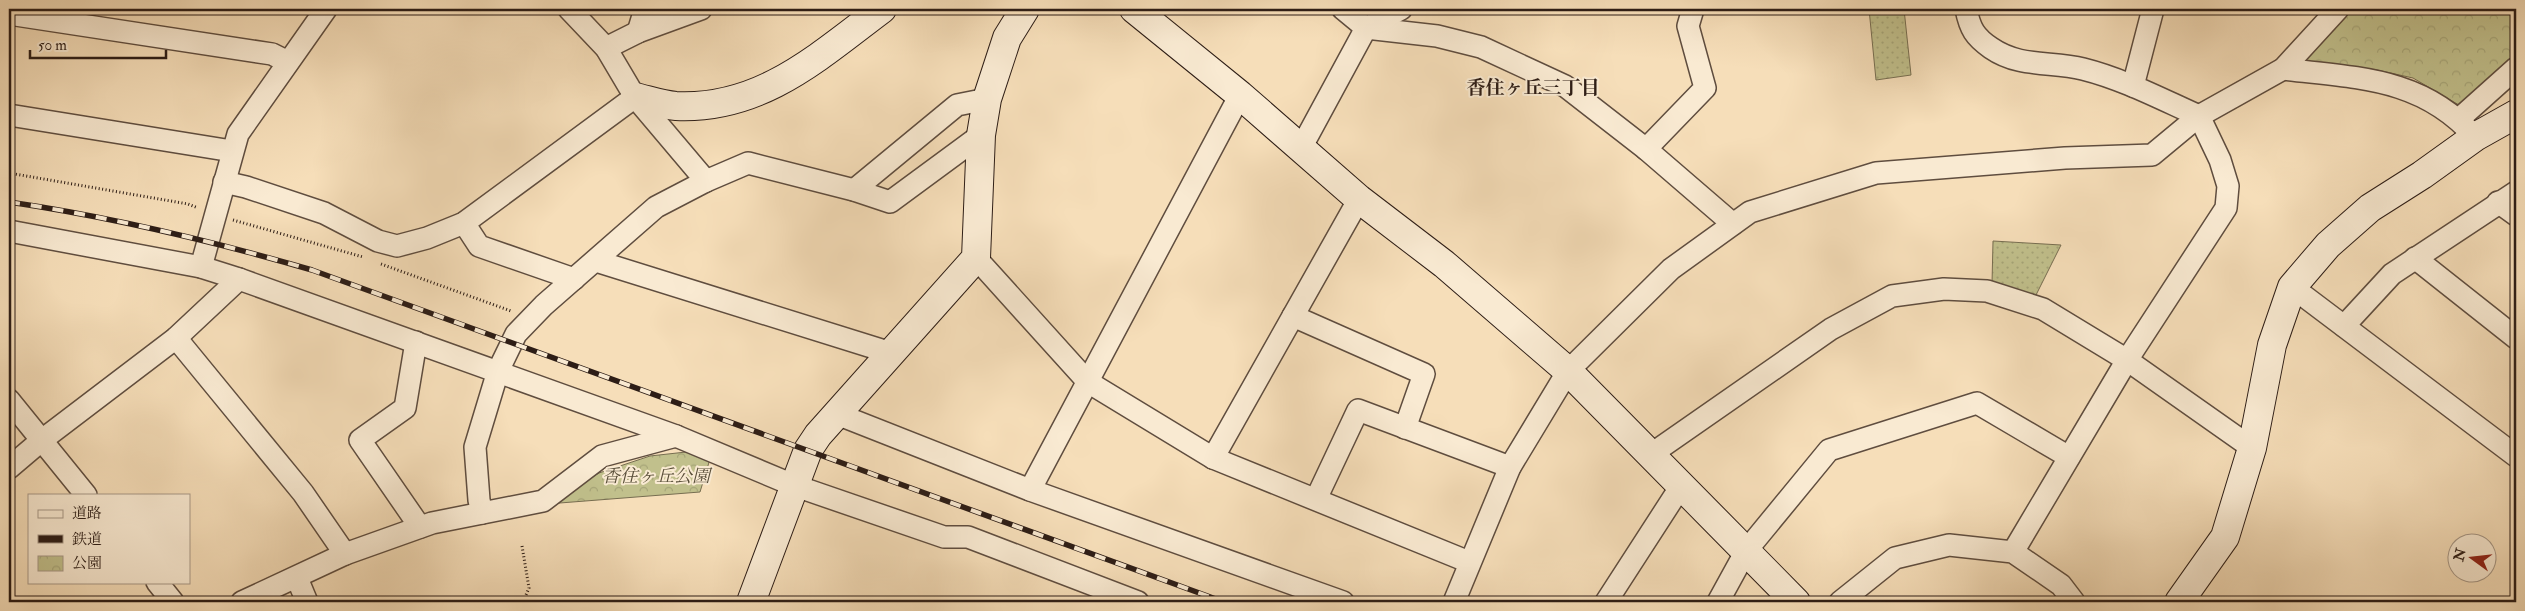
<svg xmlns="http://www.w3.org/2000/svg" width="2525" height="611" font-family="'IM FELL Double Pica','Noto Serif JP',serif">
	<style>
		.grass { fill: url(#grass-dots); stroke: #776e51 }
		.park { fill: url(#park-crowns); stroke: #776e51 }
		.lines { fill: none; stroke-linecap: round; stroke-linejoin: round }
		.street-casing { stroke: #5f4d3f; stroke-width: 24 }
		.secondary-casing { stroke: #2d1d16; stroke-width: 30 }
		.path { stroke: #2d1d16; stroke-width: 3; stroke-dasharray: 1 2.5; stroke-linecap: butt }
		.street { stroke: #f9ead2; stroke-width: 21 }
		.secondary { stroke: #f9ead2; stroke-width: 28 }
		.rail-casing { stroke: #2d1d16; stroke-width: 5.5 }
		.rail { stroke: #f9ead2; stroke-width: 4; stroke-dasharray: 11; stroke-linecap: butt }
		.labels { text-anchor: middle; dominant-baseline: central; stroke-width: 4; stroke-linejoin: round; paint-order: stroke }
		.park-label { font-size: 18px; font-style: italic; fill: #594e39; stroke: #f9ead2 }
		.neighbourhood-label { font-size: 19px; font-weight: bold; fill: #2d1d16; stroke: #f9ead2 }
	</style>
	<defs>
		<pattern id="grass-dots" width="8" height="8" patternUnits="userSpaceOnUse" patternTransform="scale(1.25)"><rect width="8" height="8" fill="#c1c08c"/><path d="M2 2h.1M6 6h.1" fill="none" stroke="#a6a578" stroke-width="1.8" stroke-linecap="round"/></pattern>
		<pattern id="park-crowns" width="20" height="18" patternUnits="userSpaceOnUse" patternTransform="scale(1.25)"><rect width="20" height="18" fill="#c1c08c"/><path d="M2 6a3 3 0 1 1 6 0M12 15a3 3 0 1 1 6 0" fill="none" stroke="#a6a578"/></pattern>
	</defs>
	<rect width="100%" height="100%" fill="#f6deb9"/>
	<filter id="stains"><feTurbulence type="fractalNoise" baseFrequency=".004" numOctaves="4"/><feColorMatrix values="0 0 0 0 .2 0 0 0 0 .09 0 0 0 0 .02 0 0 0 .5 -.17"/></filter>
	<radialGradient id="worn" r=".72"><stop offset=".6" stop-color="#630" stop-opacity="0"/><stop offset="1" stop-color="#630" stop-opacity=".3"/></radialGradient>
	<g class="grass">
		<path d="M 1869,9 L 1904,9 L 1911,75 L 1876,80 Z"/>
		<path d="M 1993,241 L 2061,245 L 2034,299 L 1992,284 Z"/>
	</g>
	<g class="park">
		<path d="M 2342,9 L 2516,9 L 2516,60 L 2464,108 L 2413,78 L 2377,70 L 2296,65 Z"/>
		<path d="M 686,452 L 710,459 L 700,492 L 547,504 L 599,473 L 650,456 Z"/>
	</g>
	<g class="lines">
		<defs>
			<g id="street">
				<path d="M 1343,9 L 1366,28 L 1437,36 L 1481,47 L 1565,86 L 1646,149 L 1733,224"/>
				<path d="M 1966,9 C 1970,29 1975,37 1991,48 C 2020,68 2051,61 2083,69 C 2123,79 2161,99 2199,116 L 2220,160 L 2228,186 L 2226,208 L 2127,360 L 2013,552"/>
				<path d="M 9,14 L 272,54 L 288,62"/>
				<path d="M 638,32 L 645,9"/>
				<path d="M 606,48 L 638,32 L 701,9"/>
				<path d="M 2283,69 C 2357,78 2422,77 2475,137"/>
				<path d="M 2133,86 L 2153,9"/>
				<path d="M 9,115 L 232,151"/>
				<path d="M 2459,119 L 2516,68"/>
				<path d="M 1301,148 L 1366,28 L 1401,9"/>
				<path d="M 1646,149 L 1705,88 L 1688,26 L 1693,9"/>
				<path d="M 706,181 L 748,163 L 854,190 L 890,202 L 981,135"/>
				<path d="M 224,182 L 246,187 L 324,213 L 378,241 L 397,246 L 427,238 L 464,223 L 635,97"/>
				<path d="M 854,190 L 957,105 L 987,99"/>
				<path d="M 2498,202 L 2516,215"/>
				<path d="M 464,223 L 479,246 L 574,279"/>
				<path d="M 9,231 L 201,267 L 239,279 L 676,436 L 793,485 L 944,537 L 968,537 L 1138,602"/>
				<path d="M 976,258 L 1088,382 L 1213,458 L 1469,562"/>
				<path d="M 2415,258 L 2516,338"/>
				<path d="M 596,261 L 891,353"/>
				<path d="M 201,267 L 238,134 L 326,9"/>
				<path d="M 2292,287 L 2516,456"/>
				<path d="M 1293,316 L 1424,374 L 1405,428"/>
				<path d="M 2344,326 L 2392,274 L 2516,192"/>
				<path d="M 176,338 L 303,493 L 345,554"/>
				<path d="M 416,342 L 405,408 L 360,440 L 420,527"/>
				<path d="M 9,400 L 86,495"/>
				<path d="M 837,414 L 1030,490 L 1343,602"/>
				<path d="M 1650,455 L 1831,329 L 1892,296 L 1944,289 L 1987,291 L 2043,309 L 2127,360 L 2252,448"/>
				<path d="M 1213,458 L 1359,199"/>
				<path d="M 9,468 L 42,440 L 176,338 L 239,279"/>
				<path d="M 1030,490 L 1240,95"/>
				<path d="M 1316,499 L 1358,410 L 1510,467"/>
				<path d="M 482,513 L 479,500 L 475,447 L 498,371 L 516,334 L 544,305 L 656,207 L 706,181 L 635,97 L 606,48 L 569,9"/>
				<path d="M 297,578 L 307,602"/>
				<path d="M 157,582 L 173,602"/>
				<path d="M 242,602 L 345,554 L 432,523 L 543,501 L 602,456 L 676,436"/>
				<path d="M 1454,602 L 1510,467 L 1568,371 L 1671,269 L 1750,212 L 1876,173 L 2065,158 L 2152,155 L 2199,116 L 2283,69 L 2338,9"/>
				<path d="M 1606,602 L 1681,486"/>
				<path d="M 1718,602 L 1746,551 L 1829,450 L 1977,403 L 2069,457"/>
				<path d="M 1840,602 L 1895,558 L 1949,545 L 2013,552 L 2061,585 L 2074,602"/>
			</g>
			<g id="secondary">
				<path d="M 1134,9 L 1240,95 L 1359,199 L 1444,264 L 1568,371 L 1796,602"/>
				<path d="M 635,97 C 648,100 662,105 676,106 C 761,110 818,57 882,9"/>
				<path d="M 751,602 L 808,450 L 818,435 L 976,258 L 981,135 L 987,99 L 1007,38 L 1025,9"/>
				<path d="M 2179,602 L 2225,537 L 2252,448 L 2272,345 L 2292,287 L 2328,245 L 2370,208 L 2422,175 L 2475,137 L 2516,114"/>
			</g>
		</defs>
		<use href="#street" class="street-casing"/>
		<use href="#secondary" class="secondary-casing"/>
		<g class="path">
			<path d="M 9,173 L 188,204 L 198,208"/>
			<path d="M 233,220 L 363,257"/>
			<path d="M 381,264 L 511,311"/>
			<path d="M 522,546 L 529,588 L 523,602"/>
		</g>
		<use href="#street" class="street"/>
		<use href="#secondary" class="secondary"/>
		<defs>
			<path id="rail" d="M 9,202 C 112,217 212,241 312,270 L 1224,602"/>
		</defs>
		<use href="#rail" class="rail-casing"/>
		<use href="#rail" class="rail"/>
	</g>
	<g class="labels">
		<g class="park-label">
			<text x="656" y="476">香住ヶ丘公園</text>
		</g>
		<g class="neighbourhood-label">
			<text x="1533" y="88">香住ヶ丘三丁目</text>
		</g>
	</g>
	<rect width="2525" height="611" fill="none" stroke="#f6deb9" stroke-width="30"/>
	<rect x="10" y="10" width="2505" height="591" fill="none" stroke="#2d1d16" stroke-width="2.5"/>
	<rect x="15" y="15" width="2495" height="581" fill="none" stroke="#2d1d16"/>
	<rect x="28" y="494" width="162" height="90" fill="#f9ead2" stroke="#a79887"/>
	<rect x="38" y="510" width="25" height="8" fill="#f9ead2" stroke="#a79887"/>
	<text x="72" y="518" font-size="15" fill="#2d1d16">道路</text>
	<rect x="38" y="535" width="25" height="8" fill="#2d1d16" stroke="#a79887"/>
	<text x="72" y="544" font-size="15" fill="#2d1d16">鉄道</text>
	<rect x="38" y="556" width="25" height="15" fill="url(#park-crowns)" stroke="#a79887"/>
	<text x="72" y="568" font-size="15" fill="#2d1d16">公園</text>
	<g transform="translate(2472 558) rotate(285)"><circle r="24" fill="#f9ead2" stroke="#a79887"/>
	<path d="M0-4L9 19L0 12L-9 19Z" fill="#8f2418"/>
	<text y="-8" font-size="14" font-weight="bold" text-anchor="middle" fill="#2d1d16">N</text>
	</g>
	<path d="M30 50v8h136v-8" fill="none" stroke="#2d1d16" stroke-width="2.5"/>
	<text x="38" y="50" font-size="15" fill="#2d1d16" stroke="#f9ead2" stroke-width="4" paint-order="stroke">50 m</text>
	<rect width="100%" height="100%" filter="url(#stains)"/>
	<rect width="100%" height="100%" fill="url(#worn)"/>
</svg>
